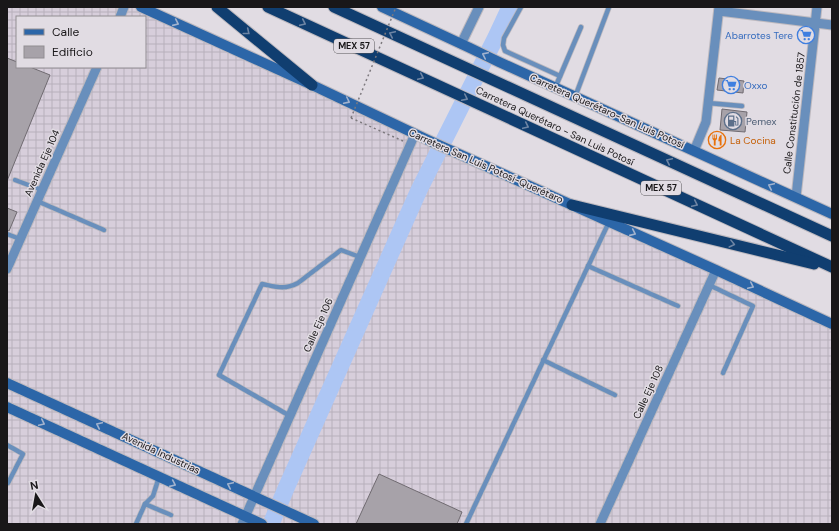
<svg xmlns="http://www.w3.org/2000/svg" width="839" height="531" font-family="'DM Sans',sans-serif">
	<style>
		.industrial { fill: url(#industrial-grid); fill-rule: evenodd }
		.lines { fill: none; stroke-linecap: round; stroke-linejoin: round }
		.river { stroke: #adc6f4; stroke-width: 17 }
		.building { fill: #a7a2a9; stroke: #706b71 }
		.service-casing { stroke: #bdb9bf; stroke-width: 6 }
		.minor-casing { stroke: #bdb9bf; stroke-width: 11 }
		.secondary-casing { stroke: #bdb9bf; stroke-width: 12 }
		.trunk-casing { stroke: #bdb9bf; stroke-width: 13 }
		.path { stroke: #7d797e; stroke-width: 1.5; stroke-dasharray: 2 3; stroke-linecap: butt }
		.service { stroke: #698fbc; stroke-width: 4.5 }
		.minor { stroke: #698fbc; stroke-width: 9 }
		.secondary { stroke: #2c66a8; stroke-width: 10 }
		.trunk { stroke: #103e70; stroke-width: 11 }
		.path-bridge { stroke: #7d797e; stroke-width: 1.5; stroke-dasharray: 2 3; stroke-linecap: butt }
		.oneway { stroke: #a2b3ce }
		.oneway2 { stroke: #6e85a4 }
		.labels { text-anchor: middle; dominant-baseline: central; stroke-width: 3; stroke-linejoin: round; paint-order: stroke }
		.shield { fill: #e1dce3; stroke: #555256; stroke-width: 1 }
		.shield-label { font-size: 9px; font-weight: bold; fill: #191719 }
		.shop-label { font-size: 10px; fill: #366cbe; stroke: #e1dce3; text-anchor: end }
		.street-label { font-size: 10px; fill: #191719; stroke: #e1dce3 }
		.service-label { font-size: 10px; fill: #4e5e75; stroke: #e1dce3; text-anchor: start }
		.food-label { font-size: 10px; fill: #c56008; stroke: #e1dce3; text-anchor: start }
	</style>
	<defs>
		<pattern id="industrial-grid" width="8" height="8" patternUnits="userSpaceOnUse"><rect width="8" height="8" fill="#d7cedb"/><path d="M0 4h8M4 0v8" fill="none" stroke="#b8b0bb"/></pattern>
	</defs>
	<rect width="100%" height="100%" fill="#e1dce3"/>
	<path class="industrial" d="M 7,7 L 143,7 L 832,327 L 832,524 L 7,524 ZM 17,17 L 145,17 L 145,67 L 17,67 Z"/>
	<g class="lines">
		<path class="river" d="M 271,524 L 287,486 L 419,190 L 496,37 L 510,7"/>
	</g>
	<g class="building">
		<path d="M 7,58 L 17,62 L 17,67 L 30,67 L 50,75 L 7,181 Z"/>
		<path d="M 719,78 L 744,81 L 743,93 L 717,90 Z"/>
		<path d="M 722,109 L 747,112 L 745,132 L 720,130 Z"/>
		<path d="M 7,208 L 17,212 L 9,231 L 7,230 Z"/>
		<path d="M 379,474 L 462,512 L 457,524 L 356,524 Z"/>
	</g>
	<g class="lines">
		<defs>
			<g id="service">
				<path d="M 521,7 L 504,38 L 503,45 L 505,51 L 560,76"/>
				<path d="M 555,88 L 581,27"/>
				<path d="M 575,97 L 609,7"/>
				<path d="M 708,103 L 742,106"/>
				<path d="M 15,180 L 42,190"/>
				<path d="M 37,201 L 104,230"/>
				<path d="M 7,234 L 20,239"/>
				<path d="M 588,266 L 678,306"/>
				<path d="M 709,285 L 753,306 L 723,373"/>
				<path d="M 543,360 L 615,395"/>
				<path d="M 290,416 L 219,375 L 262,284 C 277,287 284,290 298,283 L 341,250 L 360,257"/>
				<path d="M 7,445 L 23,454 L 8,483"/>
				<path d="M 145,504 L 171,515"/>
				<path d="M 136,524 L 145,504 L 153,496 L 159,477"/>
				<path d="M 466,524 L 609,222"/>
			</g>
			<g id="minor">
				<path d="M 719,11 L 832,25"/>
				<path d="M 120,17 L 124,7"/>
				<path d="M 461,44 L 479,7"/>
				<path d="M 694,151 L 706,122 L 719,7"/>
				<path d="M 796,197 L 817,7"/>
				<path d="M 7,269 L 97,67"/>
				<path d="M 242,524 L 415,134"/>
				<path d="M 600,524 L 716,270"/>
			</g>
			<g id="secondary">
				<path d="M 141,7 L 312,85 L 430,141 L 716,270 L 832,324"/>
				<path d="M 382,7 L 470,48 L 499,62 L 832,214"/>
				<path d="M 7,383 L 314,524"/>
				<path d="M 7,407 L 262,524"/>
			</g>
			<g id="trunk">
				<path d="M 217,7 L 312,85"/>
				<path d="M 268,7 L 832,267"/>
				<path d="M 334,7 L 832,236"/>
				<path d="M 572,205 L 814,264"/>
			</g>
		</defs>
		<use href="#service" class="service-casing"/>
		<use href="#minor" class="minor-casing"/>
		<use href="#secondary" class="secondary-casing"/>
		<use href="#trunk" class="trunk-casing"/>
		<path class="path" d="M 351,118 L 403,141"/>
		<use href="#service" class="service"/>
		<use href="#minor" class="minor"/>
		<use href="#secondary" class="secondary"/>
		<use href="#trunk" class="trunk"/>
		<path class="path-bridge" d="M 351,118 L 396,7"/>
	</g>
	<defs><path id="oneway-chevron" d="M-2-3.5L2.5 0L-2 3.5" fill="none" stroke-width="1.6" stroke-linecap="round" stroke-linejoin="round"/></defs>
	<g class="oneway">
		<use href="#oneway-chevron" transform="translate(176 23) rotate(24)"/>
		<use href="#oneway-chevron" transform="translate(485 55) rotate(-154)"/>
		<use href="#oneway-chevron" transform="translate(347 101) rotate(26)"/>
		<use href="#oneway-chevron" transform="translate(771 186) rotate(-155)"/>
		<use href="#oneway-chevron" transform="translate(633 233) rotate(24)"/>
		<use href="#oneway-chevron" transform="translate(751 286) rotate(25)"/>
		<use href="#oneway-chevron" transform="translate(42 423) rotate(25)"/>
		<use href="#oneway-chevron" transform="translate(99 425) rotate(-155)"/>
		<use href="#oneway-chevron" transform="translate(173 484) rotate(24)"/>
		<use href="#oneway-chevron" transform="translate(230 485) rotate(-155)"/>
	</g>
	<g class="oneway2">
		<use href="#oneway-chevron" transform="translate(303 23) rotate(25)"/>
		<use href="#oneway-chevron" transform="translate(247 32) rotate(39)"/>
		<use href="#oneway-chevron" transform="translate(392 34) rotate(-155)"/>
		<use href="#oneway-chevron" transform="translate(421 77) rotate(25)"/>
		<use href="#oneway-chevron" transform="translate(465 98) rotate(26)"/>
		<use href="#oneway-chevron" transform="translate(526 126) rotate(25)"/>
		<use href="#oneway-chevron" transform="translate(669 161) rotate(-155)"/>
		<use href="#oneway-chevron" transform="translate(695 204) rotate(25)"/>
		<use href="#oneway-chevron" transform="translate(732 244) rotate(14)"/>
	</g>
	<defs>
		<symbol id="supermarket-ring" viewBox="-11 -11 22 22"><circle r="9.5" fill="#e1dce3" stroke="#3f7fe0" stroke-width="1.5"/><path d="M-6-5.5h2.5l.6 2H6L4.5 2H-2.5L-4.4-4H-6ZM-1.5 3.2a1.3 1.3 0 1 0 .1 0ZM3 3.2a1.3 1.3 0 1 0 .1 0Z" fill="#3f7fe0"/></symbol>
		<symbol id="fuel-ring" viewBox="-11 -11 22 22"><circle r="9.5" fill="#e1dce3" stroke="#5c6f8a" stroke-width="1.5"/><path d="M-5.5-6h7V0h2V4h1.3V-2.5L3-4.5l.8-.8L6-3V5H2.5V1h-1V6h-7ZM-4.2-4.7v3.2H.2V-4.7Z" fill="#5c6f8a"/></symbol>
		<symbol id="restaurant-ring" viewBox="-11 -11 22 22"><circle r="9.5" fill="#e1dce3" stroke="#e8710a" stroke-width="1.5"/><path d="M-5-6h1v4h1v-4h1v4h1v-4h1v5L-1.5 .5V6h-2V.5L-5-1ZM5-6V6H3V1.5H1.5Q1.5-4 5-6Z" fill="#e8710a"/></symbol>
	</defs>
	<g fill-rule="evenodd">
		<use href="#supermarket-ring" x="796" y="25" width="20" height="20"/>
		<use href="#supermarket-ring" x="721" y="75" width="20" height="20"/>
		<use href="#fuel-ring" x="723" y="111" width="20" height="20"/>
		<use href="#restaurant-ring" x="707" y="130" width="20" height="20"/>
	</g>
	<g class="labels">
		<g class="shield">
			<rect x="334" y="39" width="40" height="14" rx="3"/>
			<rect x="641" y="181" width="40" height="14" rx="3"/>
		</g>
		<g class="shield-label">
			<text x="354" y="46">MEX 57</text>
			<text x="661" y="188">MEX 57</text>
		</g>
		<g class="shop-label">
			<text x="793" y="35">Abarrotes Tere</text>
			<text x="744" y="85" text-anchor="start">Oxxo</text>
		</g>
		<g class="street-label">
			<text transform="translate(607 111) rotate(24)">Carretera Querétaro-San Luis Potosí</text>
			<text transform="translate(794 113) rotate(-83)">Calle Constitución de 1857</text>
			<text transform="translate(555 126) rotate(25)">Carretera Querétaro - San Luis Potosí</text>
			<text transform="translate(42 163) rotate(-66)">Avenida Eje 104</text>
			<text transform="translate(486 166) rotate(24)">Carretera San Luis Potosí-Querétaro</text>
			<text transform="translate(318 325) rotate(-66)">Calle Eje 106</text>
			<text transform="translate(648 392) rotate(-65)">Calle Eje 108</text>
			<text transform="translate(161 453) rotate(25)">Avenida Industrias</text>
		</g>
		<g class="service-label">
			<text x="746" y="121">Pemex</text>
		</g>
		<g class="food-label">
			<text x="730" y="140">La Cocina</text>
		</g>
	</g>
	<rect width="839" height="531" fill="none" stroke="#191719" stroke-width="16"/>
	<rect x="16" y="16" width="130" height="52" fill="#e1dce3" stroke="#918d92"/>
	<rect x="24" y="29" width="20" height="6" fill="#2c66a8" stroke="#918d92"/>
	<text x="52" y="36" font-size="12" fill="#191719">Calle</text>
	<rect x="24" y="46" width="20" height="12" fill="#a7a2a9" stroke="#918d92"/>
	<text x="52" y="56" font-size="12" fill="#191719">Edificio</text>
	<g transform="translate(36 495) rotate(349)" stroke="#e1dce3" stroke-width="3" paint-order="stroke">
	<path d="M0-3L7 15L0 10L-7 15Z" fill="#191719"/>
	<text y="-6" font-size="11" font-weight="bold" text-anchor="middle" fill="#191719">N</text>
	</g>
</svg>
